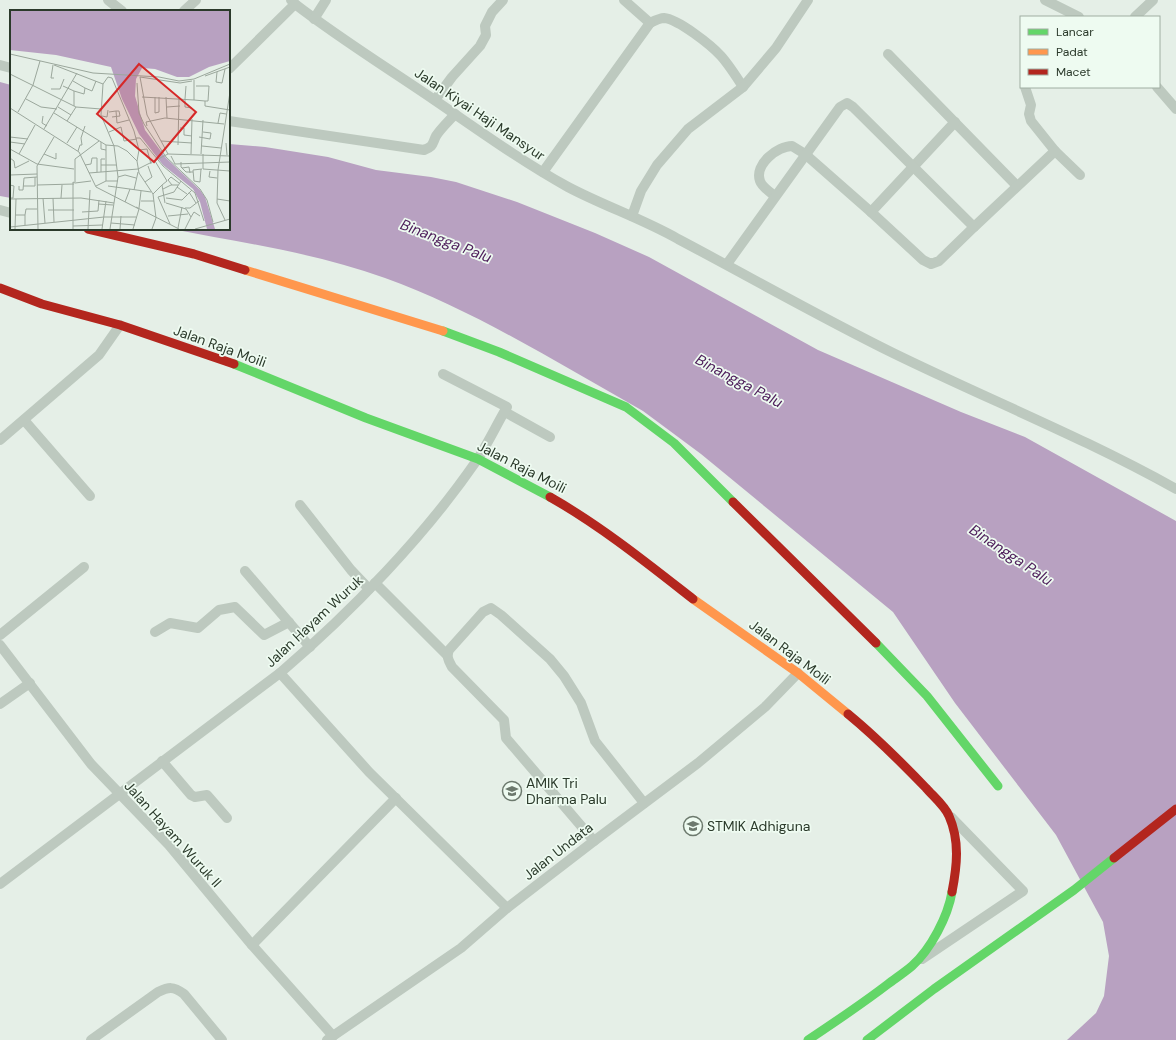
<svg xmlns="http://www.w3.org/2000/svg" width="1176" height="1040" font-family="'DM Sans',sans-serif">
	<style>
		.water { fill: #b8a1c1 }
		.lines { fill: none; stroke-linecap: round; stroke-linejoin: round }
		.street { stroke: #bdc9bf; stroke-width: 10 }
		.fast { stroke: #63d668; stroke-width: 9 }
		.slow { stroke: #ff974d; stroke-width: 9 }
		.jam { stroke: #b3261e; stroke-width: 9 }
		.labels { text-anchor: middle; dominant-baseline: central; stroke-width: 3.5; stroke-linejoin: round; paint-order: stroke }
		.street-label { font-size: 14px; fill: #2b3a2b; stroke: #eefbf1 }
		.poi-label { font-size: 14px; fill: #2b3a2b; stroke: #eefbf1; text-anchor: start }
		.water-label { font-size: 15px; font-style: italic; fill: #4f205c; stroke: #eefbf1 }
		.inset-road { fill: none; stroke: #9ba79c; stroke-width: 1 }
		.view { fill: #d62828; fill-opacity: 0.15; stroke: #d62828; stroke-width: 2 }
		.inset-edge { fill: none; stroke: #2b3a2b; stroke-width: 2 }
	</style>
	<rect width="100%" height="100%" fill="#e5efe7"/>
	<g class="water">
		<path d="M 0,82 L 11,85 L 11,198 L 0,196 Z"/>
		<path d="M 229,144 L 265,147 L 328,157 L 376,170 L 431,177 L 456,182 L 517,202 L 595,233 L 649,257 L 818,350 L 961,412 L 1025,437 L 1176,521 L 1176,1040 L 1067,1040 L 1096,1013 L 1104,996 L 1109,956 L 1103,922 L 1056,835 L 955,703 L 893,612 L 701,454 L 643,411 C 559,364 476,311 385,278 C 316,253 243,243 172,229 L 229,229 Z"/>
	</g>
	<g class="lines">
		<g class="street">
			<path d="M 108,0 L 122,11"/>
			<path d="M 291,0 L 295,4 C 339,38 386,67 433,99 C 477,129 521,161 568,187 C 604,206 643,219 678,239 C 750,277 820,317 893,353 C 987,399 1085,438 1176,489"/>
			<path d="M 624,0 L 650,23 C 654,21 660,18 664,18 C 678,19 711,45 721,56 C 729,65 736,76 743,87 L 776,48 L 808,0"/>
			<path d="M 1045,0 L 1079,17"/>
			<path d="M 184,11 L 196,0"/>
			<path d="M 1135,17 L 1153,0"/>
			<path d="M 314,19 L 326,0"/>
			<path d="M 888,54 L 1017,186"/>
			<path d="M 0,65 L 11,68"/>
			<path d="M 229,69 L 295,4"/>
			<path d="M 1025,87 L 1031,105 L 1029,114 L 1031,121 L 1055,151 L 1080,175"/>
			<path d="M 1157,87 L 1176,109"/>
			<path d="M 435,100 L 452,77 L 480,46 L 486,35 L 485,26 L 492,12 L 503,0"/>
			<path d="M 229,121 L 424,150 C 434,146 432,144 436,136 C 441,128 449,121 455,114"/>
			<path d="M 955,122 L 871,212 L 923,260 L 931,264 L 939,261 L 974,227"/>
			<path d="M 543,172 L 650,23"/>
			<path d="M 775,196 C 770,192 762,187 760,181 C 754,164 778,146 792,146 L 805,154 L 871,212"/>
			<path d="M 0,210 L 11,213"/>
			<path d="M 632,216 L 641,191 L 657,165 L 688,129 L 743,87"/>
			<path d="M 727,264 L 840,107 L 847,103 L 853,107 L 974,227 L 1055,151"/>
			<path d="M 505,412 L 550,437"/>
			<path d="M 24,420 L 90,496"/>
			<path d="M 0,440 L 99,355 L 120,325"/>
			<path d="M 300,505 L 351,570 L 369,589"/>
			<path d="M 245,571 L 310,647"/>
			<path d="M 375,583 L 447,655"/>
			<path d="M 155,632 L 170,623 L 198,628 L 219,610 L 235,607 L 264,635 L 289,622"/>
			<path d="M 0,635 L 84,567"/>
			<path d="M 0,645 L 91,764 L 169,845 L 252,945 L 333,1036"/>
			<path d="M 280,673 L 369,772 L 507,908"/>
			<path d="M 0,704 L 30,683"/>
			<path d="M 162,761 L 191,795 L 195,797 L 207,795 L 227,818"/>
			<path d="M 594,841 L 506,738 L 504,720 L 452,667 C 449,661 446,657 449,650 L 483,612 L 491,608 L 501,615 L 550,659 L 564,676 L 581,703 L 595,741 L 644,803"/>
			<path d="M 0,884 L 280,673 C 351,612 424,537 477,460 C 488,443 497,424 507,407 L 443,374"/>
			<path d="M 252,945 L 396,798"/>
			<path d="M 922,959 L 1023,891 L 951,817"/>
			<path d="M 91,1040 L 158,992 C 169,987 173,986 184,994 L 222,1040"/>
			<path d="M 327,1040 L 461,948 L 507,908 L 594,841 L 698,763 L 765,707 L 798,673"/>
		</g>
		<g class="fast">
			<path d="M 443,331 L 499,352 L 626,407 L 674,443 L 733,502"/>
			<path d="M 234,364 L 366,418 L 478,459 L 550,497"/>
			<path d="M 876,643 L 927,696 L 998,786"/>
			<path d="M 808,1040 C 835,1022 862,1004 888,984 C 896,978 905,972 912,966 C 931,949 948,916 952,892"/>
			<path d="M 867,1040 L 934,989 L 1074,890 L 1114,858"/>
		</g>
		<g class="slow">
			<path d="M 245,270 L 443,331"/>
			<path d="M 693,599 L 798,673 L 848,714"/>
		</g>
		<g class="jam">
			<path d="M 88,229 L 194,254 L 245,270"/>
			<path d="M 0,288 L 42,304 L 120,325 L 234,364"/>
			<path d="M 550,497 C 601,526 647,563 693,599"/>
			<path d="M 733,502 L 876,643"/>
			<path d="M 848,714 C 876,737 901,762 926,788 C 933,796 945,806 949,816 C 960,841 957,866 952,892"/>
			<path d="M 1114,858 L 1176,809"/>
		</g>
	</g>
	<defs>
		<symbol id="university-ring" viewBox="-11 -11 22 22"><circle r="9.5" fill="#eefbf1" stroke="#6c796d" stroke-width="1.5"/><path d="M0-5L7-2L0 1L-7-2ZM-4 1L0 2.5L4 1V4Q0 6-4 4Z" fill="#6c796d"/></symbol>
	</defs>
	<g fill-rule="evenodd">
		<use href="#university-ring" x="501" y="780" width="22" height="22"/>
		<use href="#university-ring" x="682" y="815" width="22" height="22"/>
	</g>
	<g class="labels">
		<g class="street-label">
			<text transform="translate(480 114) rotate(34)">Jalan Kiyai Haji Mansyur</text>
			<text transform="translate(220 346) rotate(20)">Jalan Raja Moili</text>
			<text transform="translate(522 467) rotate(27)">Jalan Raja Moili</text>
			<text transform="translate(314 621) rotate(-43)">Jalan Hayam Wuruk</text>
			<text transform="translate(790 652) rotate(37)">Jalan Raja Moili</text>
			<text transform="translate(173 834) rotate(48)">Jalan Hayam Wuruk II</text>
			<text transform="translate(558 851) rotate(-38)">Jalan Undata</text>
		</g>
		<g class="poi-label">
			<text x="526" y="783">AMIK Tri<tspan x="526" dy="16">Dharma Palu</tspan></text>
			<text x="707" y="826">STMIK Adhiguna</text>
		</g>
		<g class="water-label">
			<text transform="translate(446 241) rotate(21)">Binangga Palu</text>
			<text transform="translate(739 381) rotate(28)">Binangga Palu</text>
			<text transform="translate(1011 555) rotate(34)">Binangga Palu</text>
		</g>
	</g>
	<g transform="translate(10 10)">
		<rect width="220" height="220" fill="#e5efe7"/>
		<path d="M 0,1 L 220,1 L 220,51 L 199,57 L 179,67 L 167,67 L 145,59 L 132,58 L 126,69 L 125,86 L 135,120 L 156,148 L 190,180 L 195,187 L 205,219 L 197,219 L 190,192 L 183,179 L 153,155 L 129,124 L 112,89 L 101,57 L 46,45 L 0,40 Z" fill="#b8a1c1"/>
		<path class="inset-road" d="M 0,44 L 83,63 L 149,67 L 169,71 L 184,69 L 220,54M 43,55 L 41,68 L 44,68M 44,55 L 93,74M 207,62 L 206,72 L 212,73 L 215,59M 0,64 L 66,97 L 91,99M 195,66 L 220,57M 63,71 L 75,78 L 74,84 L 64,81M 127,73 L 129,103 L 134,114 L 156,147 L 190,179 L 197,190 L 203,212M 93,74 L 91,105 L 104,136 L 108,167 L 100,219M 93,74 L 98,67 L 102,68 L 124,121 L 129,140 L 127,151M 53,76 L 64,81 L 64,96M 186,76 L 199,76 L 198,91 L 195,91M 75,78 L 82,81 L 86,71M 41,79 L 50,79 L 54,69M 132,87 L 184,90 L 195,91 L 195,96 L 220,100M 145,87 L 145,103 L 149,102 L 149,87M 156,87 L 157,108M 16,89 L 31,97 L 47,99M 175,89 L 175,97 L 182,98M 175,89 L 176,76M 184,90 L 184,70M 48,97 L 61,105M 157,97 L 170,96M 0,98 L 69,142 L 86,177 L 129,199M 8,102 L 23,75 L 30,51M 99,102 L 106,101 L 107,113 L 119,110M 44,103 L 96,135 L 108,136 L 117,141 L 127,151 L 129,163 L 143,184 L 146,208 L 142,219M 33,106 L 32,113 L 37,116M 92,106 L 97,107 L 98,100M 102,107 L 110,106 L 109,101 L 106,101M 57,111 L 66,97M 208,113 L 210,103 L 216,104M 137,116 L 136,112 L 155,108 L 214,114M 170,118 L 174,118 L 174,125 L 182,126M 34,119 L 67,63M 99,122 L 111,117 L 114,131 L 127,129M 0,127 L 18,129M 189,127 L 200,129 L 201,123 L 193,122M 126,128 L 130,128 L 153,156 L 185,183 L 194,211M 151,131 L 182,133M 0,132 L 15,134M 91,132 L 91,139 L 96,140M 57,133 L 67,117M 216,133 L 217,145M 96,135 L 96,171M 168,135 L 169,88M 192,136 L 211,138M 0,139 L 27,154 L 64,159M 129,140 L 137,139 L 141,154M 68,141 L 70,135 L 72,135 L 71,128 L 75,116M 9,144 L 25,115M 34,144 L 46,149 L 46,143M 158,144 L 137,105 L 130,67 L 170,73 L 182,71M 181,144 L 182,109M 191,144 L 193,110M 193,144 L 193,159 L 220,161M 161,146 L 165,154 L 220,152M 0,148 L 4,151 L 5,158 L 19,151M 145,151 L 157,171 L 152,175 L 155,193M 171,152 L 171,157 L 176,162 L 183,162M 75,155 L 81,154 L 82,148 L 87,148 L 87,162M 91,155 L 106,155M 172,158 L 179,157 L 180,163M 191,159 L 190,172 L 184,171 L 183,160 L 192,159M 200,161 L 199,167 L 207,168M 91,162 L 91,149 L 95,149M 79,163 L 128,159 L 158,144 L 220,146M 0,165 L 27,164M 108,167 L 115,165 L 126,168M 65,172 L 65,149 L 89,131M 135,172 L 142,167 L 138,156M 65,173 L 81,171M 0,175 L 4,176 L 3,188 L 1,188M 27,175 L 64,174M 162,175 L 158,170 L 161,167 L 169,173M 9,176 L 9,180 L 13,180 L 14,168 L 27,167M 13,176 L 25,176 L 25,167M 86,176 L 96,171 L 108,171M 98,176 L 141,182M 167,177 L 177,184M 153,179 L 161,175 L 168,175M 124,180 L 128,162M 179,182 L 186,193M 143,184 L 152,175M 33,188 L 35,213M 43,188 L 44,212M 51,188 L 52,175M 156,188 L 172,190 L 182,180M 0,189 L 71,188 L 104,193M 207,189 L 220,191M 131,191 L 144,191M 115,192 L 120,179M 156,193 L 176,199 L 181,207 L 175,219M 88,194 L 103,195M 126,197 L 169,219M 129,198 L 131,181M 175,198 L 180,198 L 189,191M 38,200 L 64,200M 72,202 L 88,201 L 89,190M 5,205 L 15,205 L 15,215M 15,205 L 16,199 L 27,199M 158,206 L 178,204M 181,207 L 184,202 L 190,206M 215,210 L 207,193 L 208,160 L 220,82M 101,213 L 125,215M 160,214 L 148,187 L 164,182 L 171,171M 63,216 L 93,215M 0,217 L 94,207 L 126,207M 168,218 L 172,197M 5,219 L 6,189M 28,219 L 27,156 L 44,127M 63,219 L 63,172 L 65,173M 78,219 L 80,180M 92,219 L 96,191M 110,219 L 111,206M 123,219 L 129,199M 185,219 L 220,209"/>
		<path class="view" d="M 129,54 L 186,102 L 144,152 L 87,104 Z"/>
		<rect width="220" height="220" class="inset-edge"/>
	</g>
	<rect x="1020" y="16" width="140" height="72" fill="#eefbf1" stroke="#a0aea2"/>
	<rect x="1028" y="29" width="20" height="6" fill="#63d668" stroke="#a0aea2"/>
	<text x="1056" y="36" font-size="12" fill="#2b3a2b">Lancar</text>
	<rect x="1028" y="49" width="20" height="6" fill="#ff974d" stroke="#a0aea2"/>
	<text x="1056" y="56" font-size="12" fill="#2b3a2b">Padat</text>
	<rect x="1028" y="69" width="20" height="6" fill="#b3261e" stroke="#a0aea2"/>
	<text x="1056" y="76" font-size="12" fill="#2b3a2b">Macet</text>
</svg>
